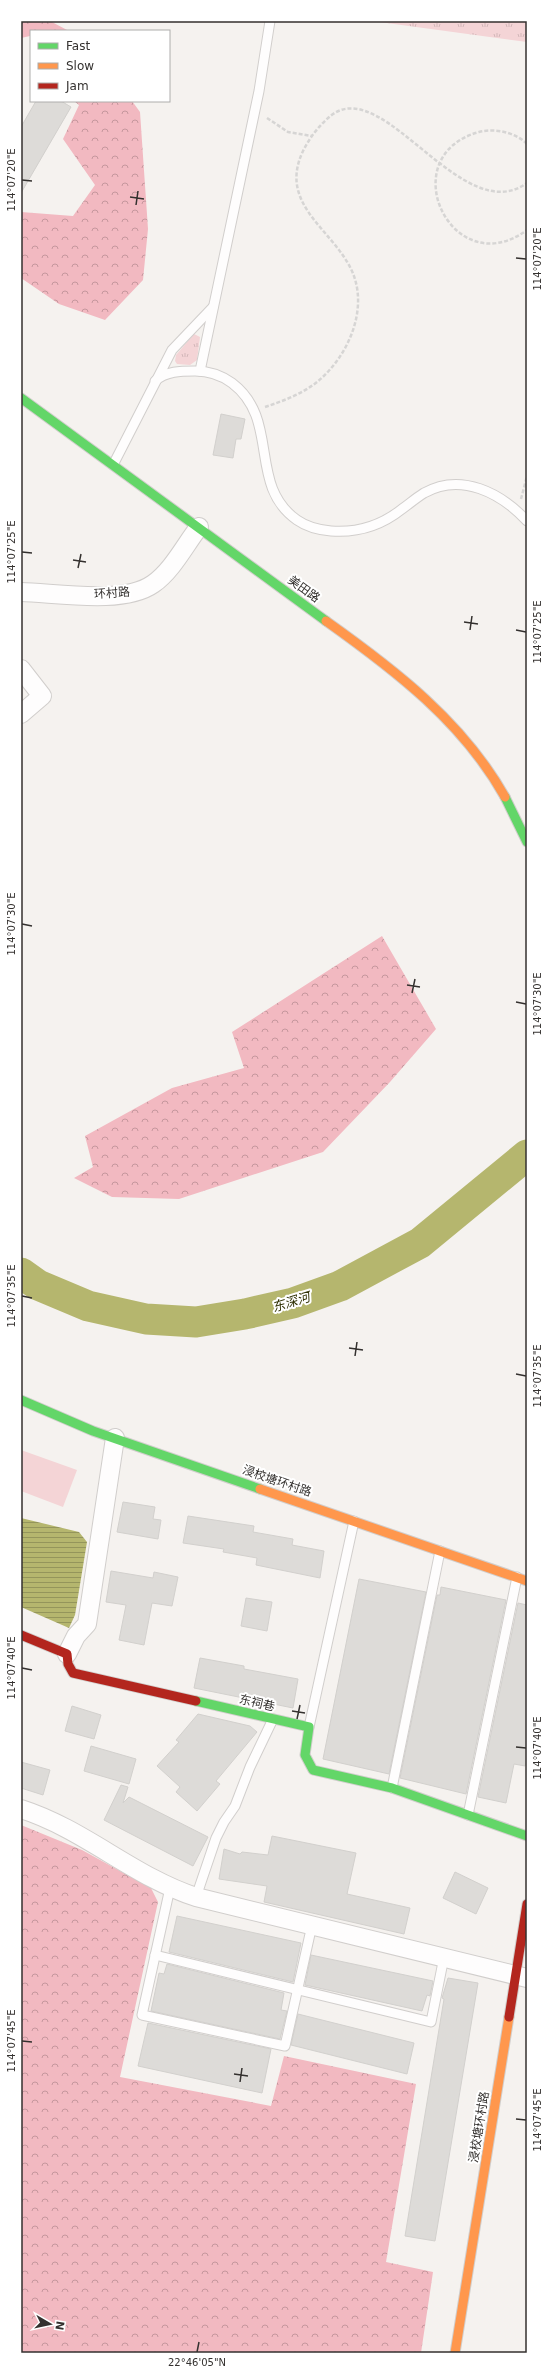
<svg xmlns="http://www.w3.org/2000/svg" width="548" height="2374" font-family="'DejaVu Sans','Noto Sans SC',sans-serif">
	<style>
		.grass { fill: url(#grass-tufts) }
		.forest { fill: url(#forest-crowns) }
		.pitch { fill: #f4d4d6 }
		.water { fill: url(#water-rules) }
		.lines { fill: none; stroke-linecap: round; stroke-linejoin: round }
		.river { stroke: #b5b66e; stroke-width: 31 }
		.building { fill: #dddbd8; stroke: #d2d0cd }
		.lane-casing { stroke: #d1cecc; stroke-width: 11 }
		.street-casing { stroke: #d1cecc; stroke-width: 20 }
		.fast-casing { stroke: #d1cecc; stroke-width: 11 }
		.slow-casing { stroke: #d1cecc; stroke-width: 11 }
		.jam-casing { stroke: #d1cecc; stroke-width: 11 }
		.path { stroke: #d6d5d4; stroke-width: 2.5; stroke-dasharray: 4 2; stroke-linecap: butt }
		.lane { stroke: #fefdfd; stroke-width: 9 }
		.street { stroke: #fefdfd; stroke-width: 18 }
		.fast { stroke: #63d668; stroke-width: 9 }
		.slow { stroke: #ff974d; stroke-width: 9 }
		.jam { stroke: #b3261e; stroke-width: 9 }
		.ticks { fill: none; stroke: #34312f; stroke-width: 1.5 }
		.labels { text-anchor: middle; dominant-baseline: central; stroke-width: 4; stroke-linejoin: round; paint-order: stroke }
		.street-label { font-size: 12px; fill: #34312f; stroke: #fff }
		.water-label { font-size: 13px; font-style: italic; fill: #313206; stroke: #fff }
		.neatline { fill: none; stroke: #34312f; stroke-width: 1.5 }
		.ticks-label { font-size: 10px; text-anchor: middle; fill: #34312f }
	</style>
	<defs>
		<pattern id="grass-tufts" width="24" height="20" patternUnits="userSpaceOnUse"><rect width="24" height="20" fill="#f4d4d6"/><path d="M3 7l-1-3M5 7V3M7 7l1-3M15 17l-1-3M17 17v-4M19 17l1-3" fill="none" stroke="#d2b6b8"/></pattern>
		<pattern id="forest-crowns" width="20" height="18" patternUnits="userSpaceOnUse"><rect width="20" height="18" fill="#f2b9c1"/><path d="M2 6a3 3 0 1 1 6 0M12 15a3 3 0 1 1 6 0" fill="none" stroke="#c5979d"/></pattern>
		<pattern id="water-rules" width="6" height="5" patternUnits="userSpaceOnUse"><rect width="6" height="5" fill="#b5b66e"/><path d="M0 2.5h6" fill="none" stroke="#94955b"/></pattern>
	</defs>
	<rect width="100%" height="100%" fill="#f5f2ef"/>
	<g class="grass">
		<path d="M 372,21 L 527,21 L 527,42 Z"/>
		<path d="M 194,334 L 200,337 L 197,360 L 190,365 L 177,364 L 175,361 L 176,355 Z"/>
	</g>
	<g class="forest">
		<path d="M 21,21 L 50,21 L 69,31 L 31,31 L 31,42 L 30,36 L 21,38 Z"/>
		<path d="M 74,101 L 132,101 L 140,112 L 148,229 L 143,280 L 105,320 L 59,304 L 21,278 L 21,212 L 73,216 L 95,185 L 63,139 L 79,105 Z"/>
		<path d="M 382,936 L 436,1029 L 390,1082 L 323,1152 L 179,1199 L 112,1197 L 74,1178 L 93,1167 L 85,1136 L 172,1088 L 244,1068 L 232,1032 Z"/>
		<path d="M 21,1825 L 82,1850 L 151,1888 L 158,1902 L 120,2077 L 271,2106 L 284,2056 L 416,2084 L 386,2262 L 433,2272 L 421,2353 L 21,2353 Z"/>
	</g>
	<path class="pitch" d="M 21,1450 L 77,1470 L 63,1507 L 21,1491 Z"/>
	<path class="water" d="M 21,1518 L 79,1532 L 87,1542 L 75,1615 L 69,1628 L 21,1607 Z"/>
	<g class="lines">
		<path class="river" d="M 21,1273 L 38,1285 L 88,1306 L 146,1319 L 196,1322 L 245,1314 L 293,1303 L 340,1286 L 420,1243 L 527,1155"/>
	</g>
	<g class="building">
		<path d="M 36,101 L 61,101 L 71,107 L 21,193 L 21,127 Z"/>
		<path d="M 221,414 L 245,419 L 241,439 L 236,439 L 233,458 L 213,455 Z"/>
		<path d="M 123,1502 L 155,1507 L 153,1519 L 161,1520 L 158,1539 L 117,1532 Z"/>
		<path d="M 188,1516 L 254,1526 L 253,1532 L 293,1539 L 292,1545 L 324,1551 L 320,1578 L 256,1565 L 257,1558 L 223,1552 L 224,1549 L 183,1543 Z"/>
		<path d="M 111,1571 L 153,1578 L 154,1572 L 178,1577 L 172,1606 L 152,1603 L 144,1645 L 119,1640 L 126,1605 L 106,1602 Z"/>
		<path d="M 359,1579 L 426,1592 L 389,1774 L 323,1759 Z"/>
		<path d="M 441,1587 L 506,1600 L 466,1794 L 400,1778 L 437,1595 L 440,1595 Z"/>
		<path d="M 246,1598 L 272,1602 L 267,1631 L 241,1626 Z"/>
		<path d="M 518,1603 L 527,1605 L 527,1758 L 525,1766 L 514,1764 L 506,1803 L 478,1797 Z"/>
		<path d="M 200,1658 L 244,1666 L 244,1669 L 298,1679 L 293,1708 L 194,1688 Z"/>
		<path d="M 72,1706 L 101,1715 L 94,1739 L 65,1731 Z"/>
		<path d="M 198,1714 L 250,1726 L 257,1732 L 216,1781 L 220,1784 L 197,1811 L 176,1792 L 180,1787 L 157,1766 L 179,1742 L 176,1740 Z"/>
		<path d="M 91,1746 L 136,1759 L 129,1784 L 84,1771 Z"/>
		<path d="M 21,1762 L 50,1770 L 43,1795 L 21,1788 Z"/>
		<path d="M 121,1785 L 128,1787 L 123,1803 L 129,1797 L 208,1837 L 193,1866 L 104,1820 Z"/>
		<path d="M 272,1836 L 356,1853 L 347,1894 L 410,1908 L 404,1934 L 264,1902 L 267,1886 L 219,1879 L 224,1849 L 240,1854 L 242,1852 L 268,1855 Z"/>
		<path d="M 455,1872 L 488,1888 L 476,1914 L 443,1898 Z"/>
		<path d="M 177,1916 L 301,1943 L 293,1982 L 169,1952 Z"/>
		<path d="M 311,1955 L 433,1981 L 430,1996 L 427,1995 L 422,2011 L 305,1985 Z"/>
		<path d="M 167,1964 L 284,1993 L 281,2010 L 287,2011 L 280,2039 L 151,2011 L 159,1973 L 164,1974 Z"/>
		<path d="M 448,1978 L 478,1983 L 435,2241 L 405,2236 L 444,1999 L 442,1998 Z"/>
		<path d="M 298,2014 L 414,2043 L 407,2074 L 291,2045 Z"/>
		<path d="M 148,2023 L 271,2049 L 262,2093 L 138,2066 Z"/>
	</g>
	<g class="lines">
		<defs>
			<g id="lane">
				<path d="M 200,371 L 259,91 L 270,21"/>
				<path d="M 155,381 C 166,371 181,371 195,371 C 209,371 221,375 232,383 C 281,420 247,485 297,520 C 307,527 319,530 331,531 C 357,533 382,525 402,509 C 409,504 416,498 424,493 C 461,472 501,493 527,521"/>
				<path d="M 113,465 L 172,350 L 213,307"/>
				<path d="M 309,1727 L 354,1521"/>
				<path d="M 392,1788 L 440,1551"/>
				<path d="M 468,1815 L 517,1577"/>
				<path d="M 170,1888 L 142,2015 L 285,2046 L 312,1925"/>
				<path d="M 196,1897 L 216,1838 L 224,1822 L 235,1806 L 250,1767 L 273,1719"/>
				<path d="M 155,1955 L 431,2022 L 444,1957"/>
			</g>
			<g id="street">
				<path d="M 21,592 C 57,593 123,605 153,584 C 172,571 185,545 199,527"/>
				<path d="M 21,669 L 42,696 L 21,714"/>
				<path d="M 67,1654 L 76,1636 L 87,1624 L 115,1438"/>
				<path d="M 21,1809 C 84,1829 134,1877 196,1897 L 527,1978"/>
			</g>
			<g id="fast">
				<path d="M 21,398 L 326,621"/>
				<path d="M 505,797 L 527,842"/>
				<path d="M 21,1400 L 93,1431 L 260,1489"/>
				<path d="M 196,1701 L 309,1727 L 305,1755 L 313,1770 L 392,1788 L 527,1836"/>
			</g>
			<g id="slow">
				<path d="M 326,621 C 395,670 463,722 505,797"/>
				<path d="M 260,1489 L 527,1581"/>
				<path d="M 455,2353 L 509,2017"/>
			</g>
			<g id="jam">
				<path d="M 21,1635 L 67,1654 L 68,1664 L 73,1673 L 196,1701"/>
				<path d="M 509,2017 L 527,1904"/>
			</g>
		</defs>
		<use href="#lane" class="lane-casing"/>
		<use href="#street" class="street-casing"/>
		<use href="#fast" class="fast-casing"/>
		<use href="#slow" class="slow-casing"/>
		<use href="#jam" class="jam-casing"/>
		<g class="path">
			<path d="M 267,118 L 288,132 L 312,136"/>
			<path d="M 527,144 C 515,132 495,128 479,132 C 391,156 452,285 527,230"/>
			<path d="M 265,407 C 283,401 302,394 317,382 C 348,357 370,308 351,269 C 331,228 278,204 303,151 C 310,137 320,124 333,114 C 386,78 463,229 527,183"/>
			<path d="M 521,499 L 527,476"/>
		</g>
		<use href="#lane" class="lane"/>
		<use href="#street" class="street"/>
		<use href="#fast" class="fast"/>
		<use href="#slow" class="slow"/>
		<use href="#jam" class="jam"/>
	</g>
	<path class="ticks" d="M 22,180 L 32,181M 130,197 L 144,199M 136,205 L 138,191M 516,258 L 526,259M 22,552 L 32,553M 73,560 L 86,562M 78,568 L 81,554M 464,622 L 478,624M 470,630 L 472,616M 516,630 L 526,632M 22,924 L 32,926M 407,985 L 420,987M 412,993 L 415,979M 516,1002 L 526,1004M 22,1296 L 32,1298M 349,1348 L 363,1350M 355,1356 L 357,1342M 516,1374 L 526,1376M 22,1668 L 32,1670M 292,1711 L 305,1713M 297,1719 L 300,1705M 516,1747 L 526,1748M 22,2041 L 32,2042M 234,2074 L 248,2076M 240,2082 L 242,2068M 516,2119 L 526,2120M 197,2352 L 199,2342"/>
	<g class="labels">
		<g class="street-label">
			<text transform="translate(304 589) rotate(36)">美田路</text>
			<text transform="translate(112 593) rotate(-4)">环村路</text>
			<text transform="translate(277 1481) rotate(19)">浸校塘环村路</text>
			<text transform="translate(257 1703) rotate(13)">东祠巷</text>
			<text transform="translate(479 2127) rotate(-81)">浸校塘环村路</text>
		</g>
		<g class="water-label">
			<text transform="translate(291 1302) rotate(-17)">东深河</text>
		</g>
	</g>
	<rect width="548" height="2374" fill="none" stroke="#ffffff" stroke-width="44"/>
	<rect x="30" y="30" width="140" height="72" fill="#ffffff" stroke="#aeadac"/>
	<rect x="38" y="43" width="20" height="6" fill="#63d668" stroke="#aeadac"/>
	<text x="66" y="50" font-size="12" fill="#34312f">Fast</text>
	<rect x="38" y="63" width="20" height="6" fill="#ff974d" stroke="#aeadac"/>
	<text x="66" y="70" font-size="12" fill="#34312f">Slow</text>
	<rect x="38" y="83" width="20" height="6" fill="#b3261e" stroke="#aeadac"/>
	<text x="66" y="90" font-size="12" fill="#34312f">Jam</text>
	<g transform="translate(50 2324) rotate(99)" stroke="#ffffff" stroke-width="3" paint-order="stroke">
	<path d="M0-3L7 15L0 10L-7 15Z" fill="#34312f"/>
	<text y="-6" font-size="11" font-weight="bold" text-anchor="middle" fill="#34312f">N</text>
	</g>
	<rect x="22" y="22" width="504" height="2330" class="neatline"/>
	<g class="ticks-label">
		<text transform="translate(11 180) rotate(-90)" y="4">114°07'20"E</text>
		<text transform="translate(537 259) rotate(-90)" y="4">114°07'20"E</text>
		<text transform="translate(11 552) rotate(-90)" y="4">114°07'25"E</text>
		<text transform="translate(537 632) rotate(-90)" y="4">114°07'25"E</text>
		<text transform="translate(11 924) rotate(-90)" y="4">114°07'30"E</text>
		<text transform="translate(537 1004) rotate(-90)" y="4">114°07'30"E</text>
		<text transform="translate(11 1296) rotate(-90)" y="4">114°07'35"E</text>
		<text transform="translate(537 1376) rotate(-90)" y="4">114°07'35"E</text>
		<text transform="translate(11 1668) rotate(-90)" y="4">114°07'40"E</text>
		<text transform="translate(537 1748) rotate(-90)" y="4">114°07'40"E</text>
		<text transform="translate(11 2041) rotate(-90)" y="4">114°07'45"E</text>
		<text transform="translate(537 2120) rotate(-90)" y="4">114°07'45"E</text>
		<text x="197" y="2366">22°46'05"N</text>
	</g>
</svg>
